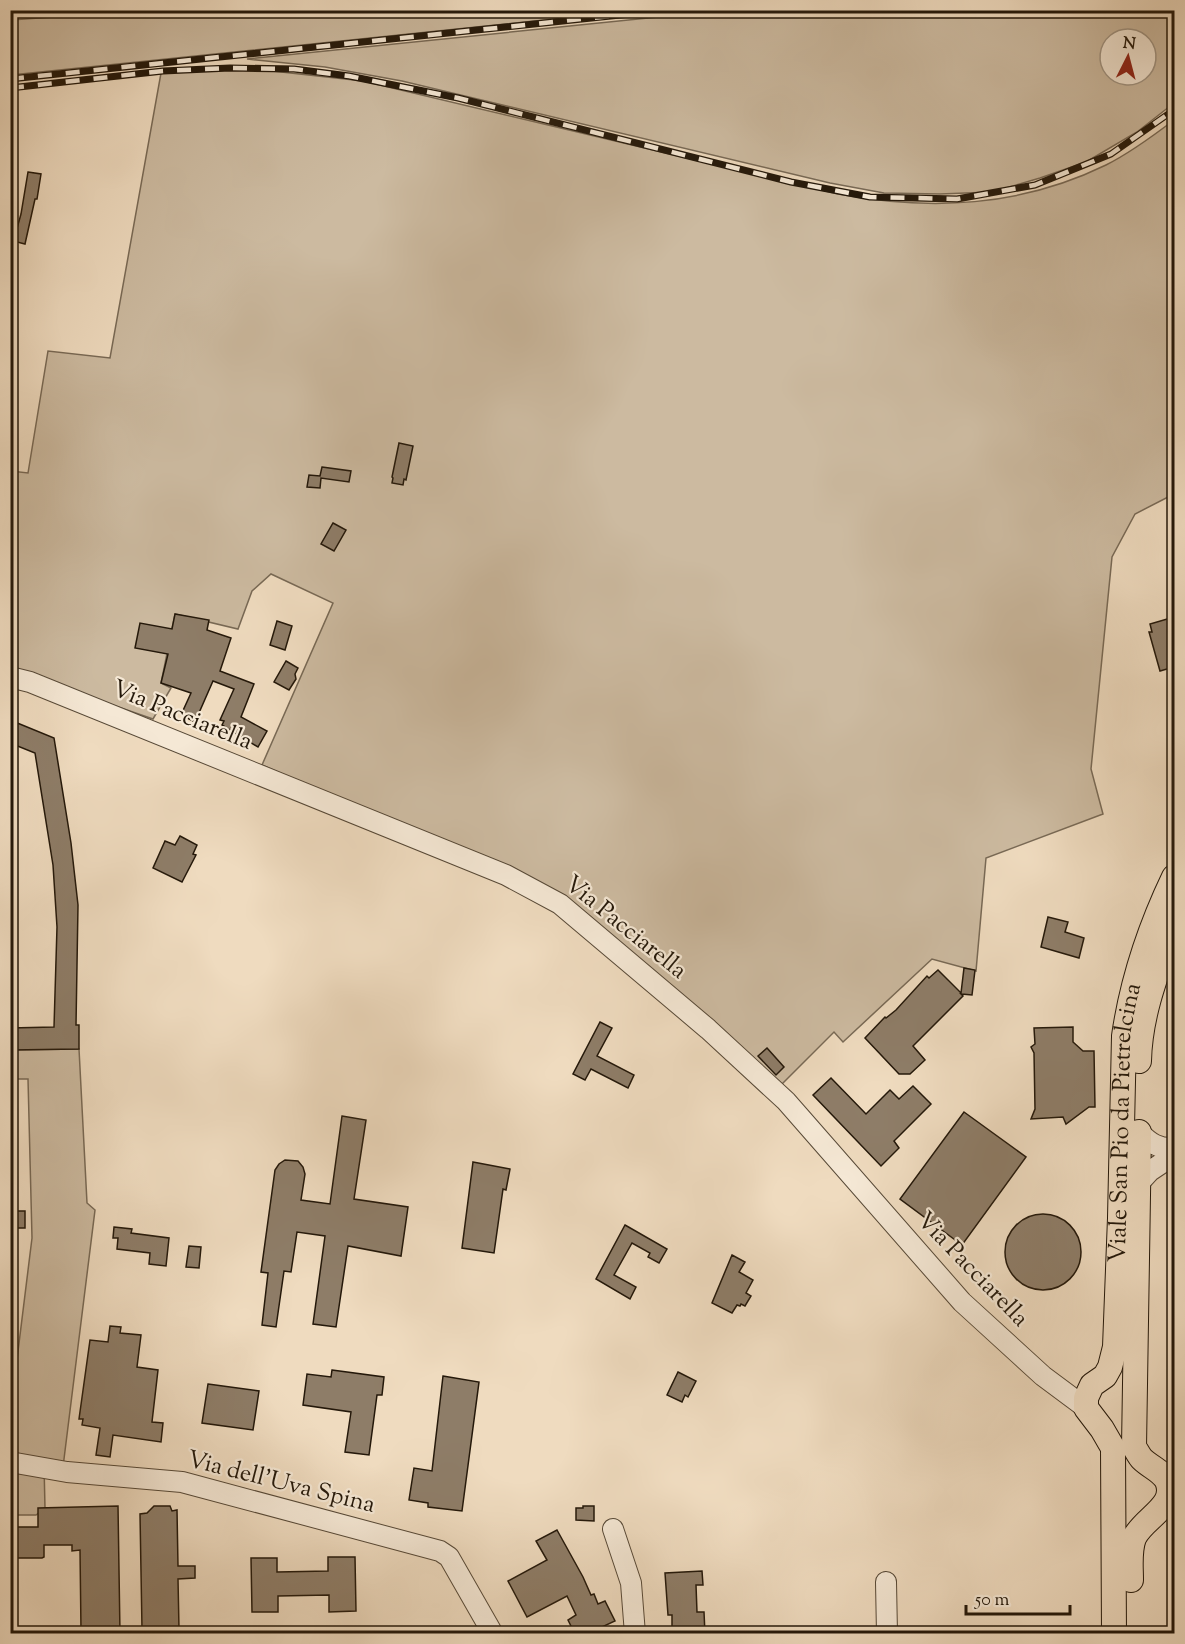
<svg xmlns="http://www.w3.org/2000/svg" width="1185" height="1644" font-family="'Sorts Mill Goudy',serif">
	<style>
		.green { fill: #ccbaa0; stroke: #786955; stroke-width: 1.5; fill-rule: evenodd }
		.building { fill: #8e7d68; stroke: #24180a; stroke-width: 1.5 }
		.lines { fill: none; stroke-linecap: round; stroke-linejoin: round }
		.minor-casing { stroke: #574937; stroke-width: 22 }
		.major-casing { stroke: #24180a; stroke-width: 26 }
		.minor { stroke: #f5e8d5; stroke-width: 20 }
		.major { stroke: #efdbbf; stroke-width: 24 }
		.rail-casing { stroke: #24180a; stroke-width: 7 }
		.rail { stroke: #f5e8d5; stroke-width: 4.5; stroke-dasharray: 14; stroke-linecap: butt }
		.labels { text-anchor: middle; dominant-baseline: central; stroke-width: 4.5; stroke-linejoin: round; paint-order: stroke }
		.street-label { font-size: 24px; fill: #24180a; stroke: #f5e8d5 }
	</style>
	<rect width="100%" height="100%" fill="#efdbbf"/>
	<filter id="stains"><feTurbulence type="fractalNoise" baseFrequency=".00333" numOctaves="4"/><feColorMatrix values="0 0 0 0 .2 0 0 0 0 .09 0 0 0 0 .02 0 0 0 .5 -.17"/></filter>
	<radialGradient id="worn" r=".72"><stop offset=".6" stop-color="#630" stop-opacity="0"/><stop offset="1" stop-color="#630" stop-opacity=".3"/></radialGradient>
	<g class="green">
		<path d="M 136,11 L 136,10 L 632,11 L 11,75 L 11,20 Z"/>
		<path d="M 717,11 L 1174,11 L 1174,103 L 1137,132 L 1086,162 L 1040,178 L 992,192 L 940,194 L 884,193 L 830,183 L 402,81 L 325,67 L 247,59 ZM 1110,39 L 1146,39 L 1146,75 L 1110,75 Z"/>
		<path d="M 253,69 L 363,81 L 838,194 C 931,211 1020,207 1106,165 C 1130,153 1153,136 1174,120 L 1174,494 L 1135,514 L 1112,557 L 1091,769 L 1103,814 L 986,858 L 976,971 L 932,959 L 843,1042 L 834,1032 L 778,1088 L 556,896 L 262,765 L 333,603 L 271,574 L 252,591 L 238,629 L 175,614 L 161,683 L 171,688 L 153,719 L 11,670 L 11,471 L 28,473 L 48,351 L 110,358 L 161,73 Z"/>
		<path d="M 79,1049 L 87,1203 L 95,1210 L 63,1467 L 44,1464 L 45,1508 L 36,1515 L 11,1515 L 11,1408 L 32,1238 L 28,1079 L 11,1079 L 10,1050 Z"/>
	</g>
	<g class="building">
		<path d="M 28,172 L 41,174 L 37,199 L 35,199 L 25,244 L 17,242 L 17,240 L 14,239 L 21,214 Z"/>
		<path d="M 399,443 L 413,446 L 406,480 L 404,479 L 403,485 L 392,483 L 393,478 L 392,477 Z"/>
		<path d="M 322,467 L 351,471 L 349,482 L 321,478 L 320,488 L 307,487 L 309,475 L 320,476 Z"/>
		<path d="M 333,523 L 346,530 L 334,551 L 321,544 Z"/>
		<path d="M 175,614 L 209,620 L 207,630 L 231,638 L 220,671 L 254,684 L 241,717 L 267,731 L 258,747 L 222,725 L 224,721 L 220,720 L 234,689 L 213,681 L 195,722 L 181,715 L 191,693 L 161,683 L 168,654 L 135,648 L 140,623 L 172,629 Z"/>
		<path d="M 1174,617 L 1174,667 L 1160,671 L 1149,632 L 1152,632 L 1150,624 Z"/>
		<path d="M 277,621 L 292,626 L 285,650 L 270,645 Z"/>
		<path d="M 286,661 L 298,668 L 295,674 L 296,679 L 289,690 L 274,682 Z"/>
		<path d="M 10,720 L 54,738 L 71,843 L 78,905 L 76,1025 L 79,1025 L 79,1049 L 10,1050 L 10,1028 L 54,1027 L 57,927 L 53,865 L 35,753 L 10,743 Z"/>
		<path d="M 180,836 L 197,845 L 193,854 L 196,855 L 182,882 L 153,868 L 165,841 L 175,845 Z"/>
		<path d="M 1048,917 L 1068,922 L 1065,932 L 1084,938 L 1079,958 L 1041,947 Z"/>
		<path d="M 964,968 L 975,970 L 972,995 L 961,994 L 963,996 L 913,1046 L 925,1060 L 910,1074 L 899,1074 L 865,1038 L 885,1017 L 886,1018 L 896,1010 L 927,976 L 929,978 L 938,970 L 961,993 Z"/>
		<path d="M 600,1022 L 612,1028 L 597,1056 L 634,1075 L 628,1088 L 591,1069 L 585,1080 L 573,1074 Z"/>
		<path d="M 1073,1027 L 1073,1042 L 1083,1051 L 1094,1051 L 1095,1107 L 1089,1107 L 1066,1124 L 1063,1117 L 1031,1119 L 1035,1109 L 1034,1053 L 1031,1047 L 1035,1044 L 1034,1028 Z"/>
		<path d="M 767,1048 L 784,1067 L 776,1075 L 758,1056 Z"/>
		<path d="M 831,1078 L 866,1114 L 890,1090 L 899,1099 L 913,1086 L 931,1104 L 894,1141 L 899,1148 L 881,1166 L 813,1095 Z"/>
		<path d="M 964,1112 L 1026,1157 L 962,1245 L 900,1199 Z"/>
		<path d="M 342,1116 L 366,1120 L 354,1199 L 408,1207 L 401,1256 L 348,1246 L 336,1327 L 313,1324 L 325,1236 L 297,1232 L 291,1272 L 284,1271 L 276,1327 L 262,1325 L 268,1273 L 261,1272 L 275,1170 L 279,1164 L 285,1160 L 298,1161 L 303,1167 L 305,1174 L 301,1200 L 330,1204 Z"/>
		<path d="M 473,1162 L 510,1169 L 506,1190 L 503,1189 L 494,1253 L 462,1248 Z"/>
		<rect x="10" y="1211" width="15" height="17"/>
		<circle cx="1043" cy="1252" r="38"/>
		<path d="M 625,1225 L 667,1249 L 659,1263 L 648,1257 L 650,1253 L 632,1243 L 614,1275 L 636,1287 L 630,1299 L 596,1279 Z"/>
		<path d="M 114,1227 L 132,1229 L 131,1233 L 169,1238 L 166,1266 L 149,1264 L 150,1253 L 117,1249 L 118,1238 L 113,1238 Z"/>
		<path d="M 189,1246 L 201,1247 L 199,1268 L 186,1267 Z"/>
		<path d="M 732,1255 L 745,1262 L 739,1272 L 753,1280 L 746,1293 L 751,1296 L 745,1306 L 741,1304 L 740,1306 L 737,1305 L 732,1313 L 712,1303 Z"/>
		<path d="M 110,1326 L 121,1327 L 120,1333 L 141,1335 L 137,1367 L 158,1370 L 152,1422 L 163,1423 L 161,1442 L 113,1435 L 110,1457 L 96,1455 L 100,1428 L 82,1425 L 83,1419 L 79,1419 L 90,1340 L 108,1342 Z"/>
		<path d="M 332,1370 L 384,1377 L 382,1395 L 377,1395 L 369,1455 L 345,1452 L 351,1412 L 303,1405 L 307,1374 L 331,1377 Z"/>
		<path d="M 678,1372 L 696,1381 L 688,1397 L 685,1395 L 682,1402 L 667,1395 Z"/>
		<path d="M 443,1376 L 479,1382 L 462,1511 L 428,1507 L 428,1503 L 409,1500 L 414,1468 L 432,1471 Z"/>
		<path d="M 208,1384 L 259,1391 L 253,1430 L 202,1423 Z"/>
		<path d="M 118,1506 L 120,1634 L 93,1634 L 93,1630 L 81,1630 L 80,1550 L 72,1551 L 72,1545 L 44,1545 L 44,1557 L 42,1558 L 10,1558 L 10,1527 L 38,1527 L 38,1508 Z"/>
		<path d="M 154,1506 L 170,1506 L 172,1511 L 177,1510 L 178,1566 L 195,1566 L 195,1578 L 178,1579 L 179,1629 L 171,1629 L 171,1634 L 143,1634 L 142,1629 L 140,1514 L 147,1513 Z"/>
		<path d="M 583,1506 L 594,1506 L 594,1521 L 576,1520 L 576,1508 L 583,1508 Z"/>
		<path d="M 557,1530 L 583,1577 L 591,1595 L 594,1594 L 598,1604 L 605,1601 L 615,1621 L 587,1634 L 575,1634 L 568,1620 L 576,1615 L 567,1596 L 527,1617 L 508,1581 L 547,1560 L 536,1541 Z"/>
		<path d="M 328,1557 L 355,1557 L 356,1611 L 329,1612 L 329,1595 L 278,1596 L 278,1612 L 252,1612 L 251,1558 L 277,1558 L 277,1572 L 328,1571 Z"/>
		<path d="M 702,1571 L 703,1585 L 696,1585 L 697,1612 L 704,1612 L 705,1634 L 672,1634 L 672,1615 L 668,1615 L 665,1573 Z"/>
	</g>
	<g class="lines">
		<defs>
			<g id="minor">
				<path d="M 10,677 L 30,682 L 506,875 L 560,904 L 708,1029 L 786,1101 L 962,1302 L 1043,1376 L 1086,1408"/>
				<path d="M 1139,1132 C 1150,1143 1158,1149 1174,1148"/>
				<path d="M 1138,1184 L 1150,1171 L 1174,1155"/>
				<path d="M 10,1462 L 67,1472 L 182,1482 L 440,1551 L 449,1557 L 493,1634"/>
				<path d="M 613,1529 L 631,1583 L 635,1634"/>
				<path d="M 886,1582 L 887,1634"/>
			</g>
			<g id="major">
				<path d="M 1139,1061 C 1140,1013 1158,970 1174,925"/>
				<path d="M 1131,1580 C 1131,1566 1129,1551 1134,1538 C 1143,1518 1178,1506 1167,1481 C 1162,1471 1150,1467 1142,1459 C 1139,1456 1137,1451 1134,1447 L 1139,1132"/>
				<path id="s1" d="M 1114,1634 L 1113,1448 L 1102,1429 L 1086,1408 L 1086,1398 L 1092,1385 L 1105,1376 L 1110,1367 L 1115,1347 L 1120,1218 L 1124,1036 C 1132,981 1150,927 1174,877"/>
			</g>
		</defs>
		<use href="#minor" class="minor-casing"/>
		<use href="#major" class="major-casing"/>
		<use href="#minor" class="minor"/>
		<use href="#major" class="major"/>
		<defs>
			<g id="rail">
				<path d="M 10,15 L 71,10"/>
				<path d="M 10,79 L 668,10"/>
				<path d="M 10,88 L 163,71 L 230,68 L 294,69 L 349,76 L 458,98 L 791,182 L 870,197 L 957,199 L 1035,185 L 1111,154 L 1174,110"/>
			</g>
		</defs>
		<use href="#rail" class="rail-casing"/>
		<use href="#rail" class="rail"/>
	</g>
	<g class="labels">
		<g class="street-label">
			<text transform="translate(182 716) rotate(22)">Via Pacciarella</text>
			<text transform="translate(625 928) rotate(39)">Via Pacciarella</text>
			<text stroke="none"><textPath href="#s1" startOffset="530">Viale San Pio da Pietrelcina</textPath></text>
			<text transform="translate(972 1270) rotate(46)">Via Pacciarella</text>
			<text transform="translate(281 1483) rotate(14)">Via dell'Uva Spina</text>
		</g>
	</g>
	<rect width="1185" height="1644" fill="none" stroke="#efdbbf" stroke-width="36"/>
	<rect x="12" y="12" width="1161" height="1620" fill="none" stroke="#24180a" stroke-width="3"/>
	<rect x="18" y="18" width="1149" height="1608" fill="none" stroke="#24180a" stroke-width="1.5"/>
	<g transform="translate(1128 57) rotate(6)"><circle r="28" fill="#f5e8d5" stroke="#a19584" stroke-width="1.5"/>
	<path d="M0-4.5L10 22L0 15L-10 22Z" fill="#8f2418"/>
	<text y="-9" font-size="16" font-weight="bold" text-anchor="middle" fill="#24180a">N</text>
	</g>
	<path d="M966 1605v9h104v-9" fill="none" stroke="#24180a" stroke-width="3"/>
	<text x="975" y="1605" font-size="18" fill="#24180a" stroke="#f5e8d5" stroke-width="4.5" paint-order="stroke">50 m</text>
	<rect width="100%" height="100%" filter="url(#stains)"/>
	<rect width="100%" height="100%" fill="url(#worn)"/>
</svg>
